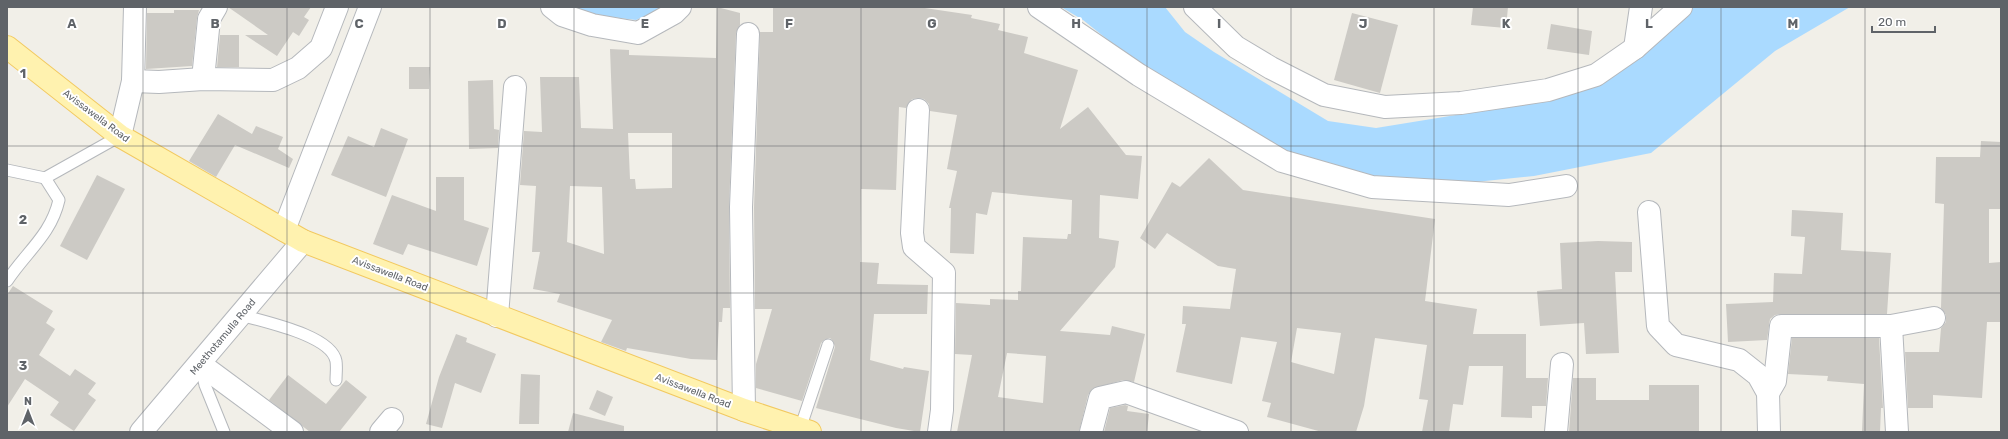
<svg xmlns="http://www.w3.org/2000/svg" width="2008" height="439" font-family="Rubik,sans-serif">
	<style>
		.water { fill: #aadaff }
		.building { fill: #cccac5; fill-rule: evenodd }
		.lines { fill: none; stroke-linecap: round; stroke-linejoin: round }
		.service-casing { stroke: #b5b8bc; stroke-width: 13 }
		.minor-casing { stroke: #b5b8bc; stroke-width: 24 }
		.tertiary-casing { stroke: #b5b8bc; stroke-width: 24 }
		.primary-casing { stroke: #f2c960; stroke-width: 24 }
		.service { stroke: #fff; stroke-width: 11 }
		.minor { stroke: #fff; stroke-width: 22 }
		.tertiary { stroke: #fff; stroke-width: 22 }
		.primary { stroke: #fff2af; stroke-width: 22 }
		.grid { fill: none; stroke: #5f6368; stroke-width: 1; stroke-opacity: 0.55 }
		.labels { text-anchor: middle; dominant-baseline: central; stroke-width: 4; stroke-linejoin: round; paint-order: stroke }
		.street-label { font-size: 10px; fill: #5f6368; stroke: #fff }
		.grid-label { font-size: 13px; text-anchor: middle; font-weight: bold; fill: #5f6368; stroke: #fff; stroke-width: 4; stroke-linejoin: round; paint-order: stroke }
	</style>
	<rect width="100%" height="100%" fill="#f1efe8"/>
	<g class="water">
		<path d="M 568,7 L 661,7 L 660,9 L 636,20 L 578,13 Z"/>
		<path d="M 1061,7 L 1165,7 L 1185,32 L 1214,52 L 1328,121 L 1376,128 L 1456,115 L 1603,78 L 1692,7 L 1850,7 L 1775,51 L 1651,153 L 1534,176 L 1437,186 L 1324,168 L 1238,131 L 1157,79 L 1083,20 Z"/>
	</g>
	<g class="building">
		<path d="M 228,7 L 311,7 L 304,17 L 309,20 L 299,36 L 293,32 L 277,56 L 245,35 L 268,35 Z"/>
		<path d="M 717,7 L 740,13 L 740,25 L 736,33 L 729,206 L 730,308 L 723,308 L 722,322 L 719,322 L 717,360 L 691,359 L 627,348 L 626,351 L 601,342 L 612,320 L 557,302 L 560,294 L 533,289 L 540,252 L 532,252 L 536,186 L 520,185 L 524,131 L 542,132 L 540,77 L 579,77 L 581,128 L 613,129 L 610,49 L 629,50 L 629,55 L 716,58 ZM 628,133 L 672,133 L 672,188 L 636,189 L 635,179 L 630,179 ZM 570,186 L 602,187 L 604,254 L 567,242 Z"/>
		<path d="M 773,7 L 918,7 L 972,15 L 971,18 L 1000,24 L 998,30 L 1028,37 L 1024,53 L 1078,70 L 1060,129 L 1088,107 L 1126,155 L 1142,156 L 1138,199 L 1100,195 L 1099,238 L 1119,241 L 1115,267 L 1060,331 L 1110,335 L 1112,326 L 1145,334 L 1134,382 L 1123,380 L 1092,389 L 1088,395 L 1079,432 L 957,432 L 972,355 L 955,354 L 956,303 L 990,305 L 990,299 L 1018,300 L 1018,291 L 1021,291 L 1023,237 L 1067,239 L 1068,234 L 1071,234 L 1072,200 L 992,192 L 987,215 L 976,213 L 974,254 L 950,253 L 951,208 L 949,208 L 957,171 L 947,169 L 957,115 L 930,111 L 929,104 L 924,99 L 919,98 L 912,99 L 906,108 L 899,107 L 896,190 L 861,189 L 860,262 L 879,263 L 877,284 L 928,285 L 927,314 L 874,314 L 870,360 L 903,369 L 904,367 L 929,371 L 920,432 L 896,428 L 816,408 L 835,347 L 833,341 L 830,338 L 824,340 L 821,343 L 802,401 L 756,388 L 756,364 L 772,309 L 755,309 L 754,207 L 760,32 L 773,32 ZM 1007,353 L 1046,356 L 1043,403 L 998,397 Z"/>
		<path d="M 1473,7 L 1508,7 L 1506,28 L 1471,25 Z"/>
		<path d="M 174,10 L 199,10 L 197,18 L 192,66 L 146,69 L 147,13 L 174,13 Z"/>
		<path d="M 1352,13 L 1398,25 L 1380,93 L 1334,80 Z"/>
		<path d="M 1551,24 L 1592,31 L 1589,55 L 1547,49 Z"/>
		<path d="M 220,35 L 239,35 L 239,67 L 217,67 Z"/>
		<path d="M 409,67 L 430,67 L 429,89 L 409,89 Z"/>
		<path d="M 493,80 L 494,129 L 499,130 L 498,148 L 469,149 L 468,81 Z"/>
		<path d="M 218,114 L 252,134 L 256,126 L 283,137 L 278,149 L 293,159 L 289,168 L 235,145 L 216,177 L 189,161 Z"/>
		<path d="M 381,128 L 408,139 L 386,197 L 331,175 L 348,136 L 374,147 Z"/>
		<path d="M 1981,141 L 2001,142 L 2001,209 L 1989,209 L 1989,263 L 2001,262 L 2001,322 L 1987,322 L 1982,398 L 1933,395 L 1933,408 L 1908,408 L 1905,352 L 1939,352 L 1941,328 L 1946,322 L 1946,315 L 1941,308 L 1944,204 L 1935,203 L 1936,157 L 1980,157 Z"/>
		<path d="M 1209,158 L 1243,190 L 1435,219 L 1425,301 L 1477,309 L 1473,334 L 1526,334 L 1526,378 L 1548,378 L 1546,406 L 1532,406 L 1532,418 L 1501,417 L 1503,366 L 1469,366 L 1463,405 L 1453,404 L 1449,432 L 1422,432 L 1428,400 L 1419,399 L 1427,345 L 1375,338 L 1364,406 L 1356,432 L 1322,432 L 1267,417 L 1271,403 L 1262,401 L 1277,342 L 1241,337 L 1232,384 L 1176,372 L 1186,324 L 1182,324 L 1183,306 L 1230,309 L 1236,269 L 1218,266 L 1167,233 L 1155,249 L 1140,238 L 1172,182 L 1180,187 ZM 1297,328 L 1341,333 L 1334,374 L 1291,362 Z"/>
		<path d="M 97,175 L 125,189 L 87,260 L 60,246 Z"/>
		<path d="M 436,177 L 464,177 L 464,220 L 489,228 L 477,266 L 408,244 L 403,255 L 373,244 L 392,195 L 436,211 Z"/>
		<path d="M 1792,210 L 1843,213 L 1841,250 L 1891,253 L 1887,314 L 1781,314 L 1775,315 L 1770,319 L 1767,340 L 1728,342 L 1726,304 L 1773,302 L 1774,273 L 1802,274 L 1805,237 L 1791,236 Z"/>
		<path d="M 1598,241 L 1632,242 L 1632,272 L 1615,272 L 1619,353 L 1586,354 L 1584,323 L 1540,326 L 1537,291 L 1562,289 L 1560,243 Z"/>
		<path d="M 13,286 L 53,311 L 46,323 L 55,329 L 39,355 L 70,376 L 75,369 L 96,383 L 88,394 L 96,400 L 74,431 L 50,415 L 59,402 L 25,379 L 7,407 L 7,295 Z"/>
		<path d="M 456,334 L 467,338 L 466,342 L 496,354 L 481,393 L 455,383 L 442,428 L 426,424 L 439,377 Z"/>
		<path d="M 1792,338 L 1879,338 L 1883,408 L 1881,408 L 1880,432 L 1862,432 L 1864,384 L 1827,381 L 1828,376 L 1788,374 Z"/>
		<path d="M 521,374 L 540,375 L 539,424 L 519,424 Z"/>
		<path d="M 288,375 L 326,404 L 346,380 L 367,397 L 339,432 L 310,432 L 269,400 Z"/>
		<path d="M 1573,378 L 1596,378 L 1596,400 L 1649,400 L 1649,385 L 1699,385 L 1699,432 L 1569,432 Z"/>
		<path d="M 597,390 L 613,397 L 605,416 L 589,409 Z"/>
		<path d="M 1125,405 L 1128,406 L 1127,411 L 1149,414 L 1147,432 L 1104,432 L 1110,408 Z"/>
		<path d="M 573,413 L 624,426 L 624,432 L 568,432 Z"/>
	</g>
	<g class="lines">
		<defs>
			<g id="service">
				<path d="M 7,170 L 45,178 L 120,136"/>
				<path d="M 7,281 C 26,252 51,235 59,200 L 45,178"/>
				<path d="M 241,315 C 264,322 331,335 336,361 C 337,367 336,374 336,380"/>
				<path d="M 201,367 L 205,385 L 224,432"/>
				<path d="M 800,429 L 828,345"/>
			</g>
			<g id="minor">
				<path d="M 552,7 L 562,15 L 592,25 L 638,33 L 674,13 L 680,7"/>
				<path d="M 1039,7 L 1139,75 L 1282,161 L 1372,187 L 1509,195 L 1566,186"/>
				<path d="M 1195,7 L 1236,47 L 1271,68 L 1324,95 L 1385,107 L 1461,103 L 1548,90 L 1596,75 L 1635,48 L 1681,7"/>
				<path d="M 1635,48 L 1641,7"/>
				<path d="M 203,79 L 209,19 L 216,7"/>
				<path d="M 133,81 L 159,82 L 203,79 L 273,80 L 298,68 L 321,48 L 337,7"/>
				<path d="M 918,110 L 912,233 L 914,247 L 944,273 L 942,410 L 939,432"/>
				<path d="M 120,136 L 133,81 L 135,7"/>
				<path d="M 1649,212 L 1658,326 L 1676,345 L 1739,360 L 1758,375 L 1768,393 L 1769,432"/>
				<path d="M 284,230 L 370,7"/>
				<path d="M 497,316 L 515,87"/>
				<path d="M 1891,326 L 1897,432"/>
				<path d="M 200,364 L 292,432"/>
				<path d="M 1768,393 L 1775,381 L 1781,326 L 1891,326 L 1934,318"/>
				<path d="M 744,410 L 741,207 L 748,34"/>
				<path d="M 381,432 L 392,419"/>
				<path d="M 1091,432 L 1100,398 L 1126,392 L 1237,432"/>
				<path d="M 1556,432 L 1562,364"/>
			</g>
			<path id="tertiary" d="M 141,432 L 303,241"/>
			<path id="primary" d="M 7,47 L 120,136 L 303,241 L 744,410 L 810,432"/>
		</defs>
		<use href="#service" class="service-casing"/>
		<use href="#minor" class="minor-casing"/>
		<use href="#tertiary" class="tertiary-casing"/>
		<use href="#primary" class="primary-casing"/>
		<use href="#service" class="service"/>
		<use href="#minor" class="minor"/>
		<use href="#tertiary" class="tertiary"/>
		<use href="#primary" class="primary"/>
	</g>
	<path class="grid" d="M 143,7 L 143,432M 287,7 L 287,432M 430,7 L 430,432M 574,7 L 574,432M 717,7 L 717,432M 861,7 L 861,432M 1004,7 L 1004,432M 1147,7 L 1147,432M 1291,7 L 1291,432M 1434,7 L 1434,432M 1578,7 L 1578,432M 1721,7 L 1721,432M 1865,7 L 1865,432M 7,146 L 2001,146M 7,293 L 2001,293"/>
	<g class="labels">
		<g class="street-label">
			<text transform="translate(96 116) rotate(37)">Avissawella Road</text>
			<text transform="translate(390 274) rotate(21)">Avissawella Road</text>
			<text transform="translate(223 337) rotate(-50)">Meethotamulla Road</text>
			<text transform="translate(693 391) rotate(21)">Avissawella Road</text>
		</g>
	</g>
	<g class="grid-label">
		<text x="72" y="28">A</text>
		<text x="215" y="28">B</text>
		<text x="359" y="28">C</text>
		<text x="502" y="28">D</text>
		<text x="645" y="28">E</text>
		<text x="789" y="28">F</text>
		<text x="932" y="28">G</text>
		<text x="1076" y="28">H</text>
		<text x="1219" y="28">I</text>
		<text x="1363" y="28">J</text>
		<text x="1506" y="28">K</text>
		<text x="1649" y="28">L</text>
		<text x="1793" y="28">M</text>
		<text x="23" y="78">1</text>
		<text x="23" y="224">2</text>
		<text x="23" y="370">3</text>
	</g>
	<rect width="2008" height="439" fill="none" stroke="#5f6368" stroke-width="16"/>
	<g transform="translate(28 411)" stroke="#ffffff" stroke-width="3" paint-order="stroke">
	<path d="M0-3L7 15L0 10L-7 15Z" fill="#5f6368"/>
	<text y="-6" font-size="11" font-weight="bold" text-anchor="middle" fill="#5f6368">N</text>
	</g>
	<path d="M1872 26v6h63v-6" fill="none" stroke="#5f6368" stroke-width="2"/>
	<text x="1878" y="26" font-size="12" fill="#5f6368" stroke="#ffffff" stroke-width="3" paint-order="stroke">20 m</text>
</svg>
